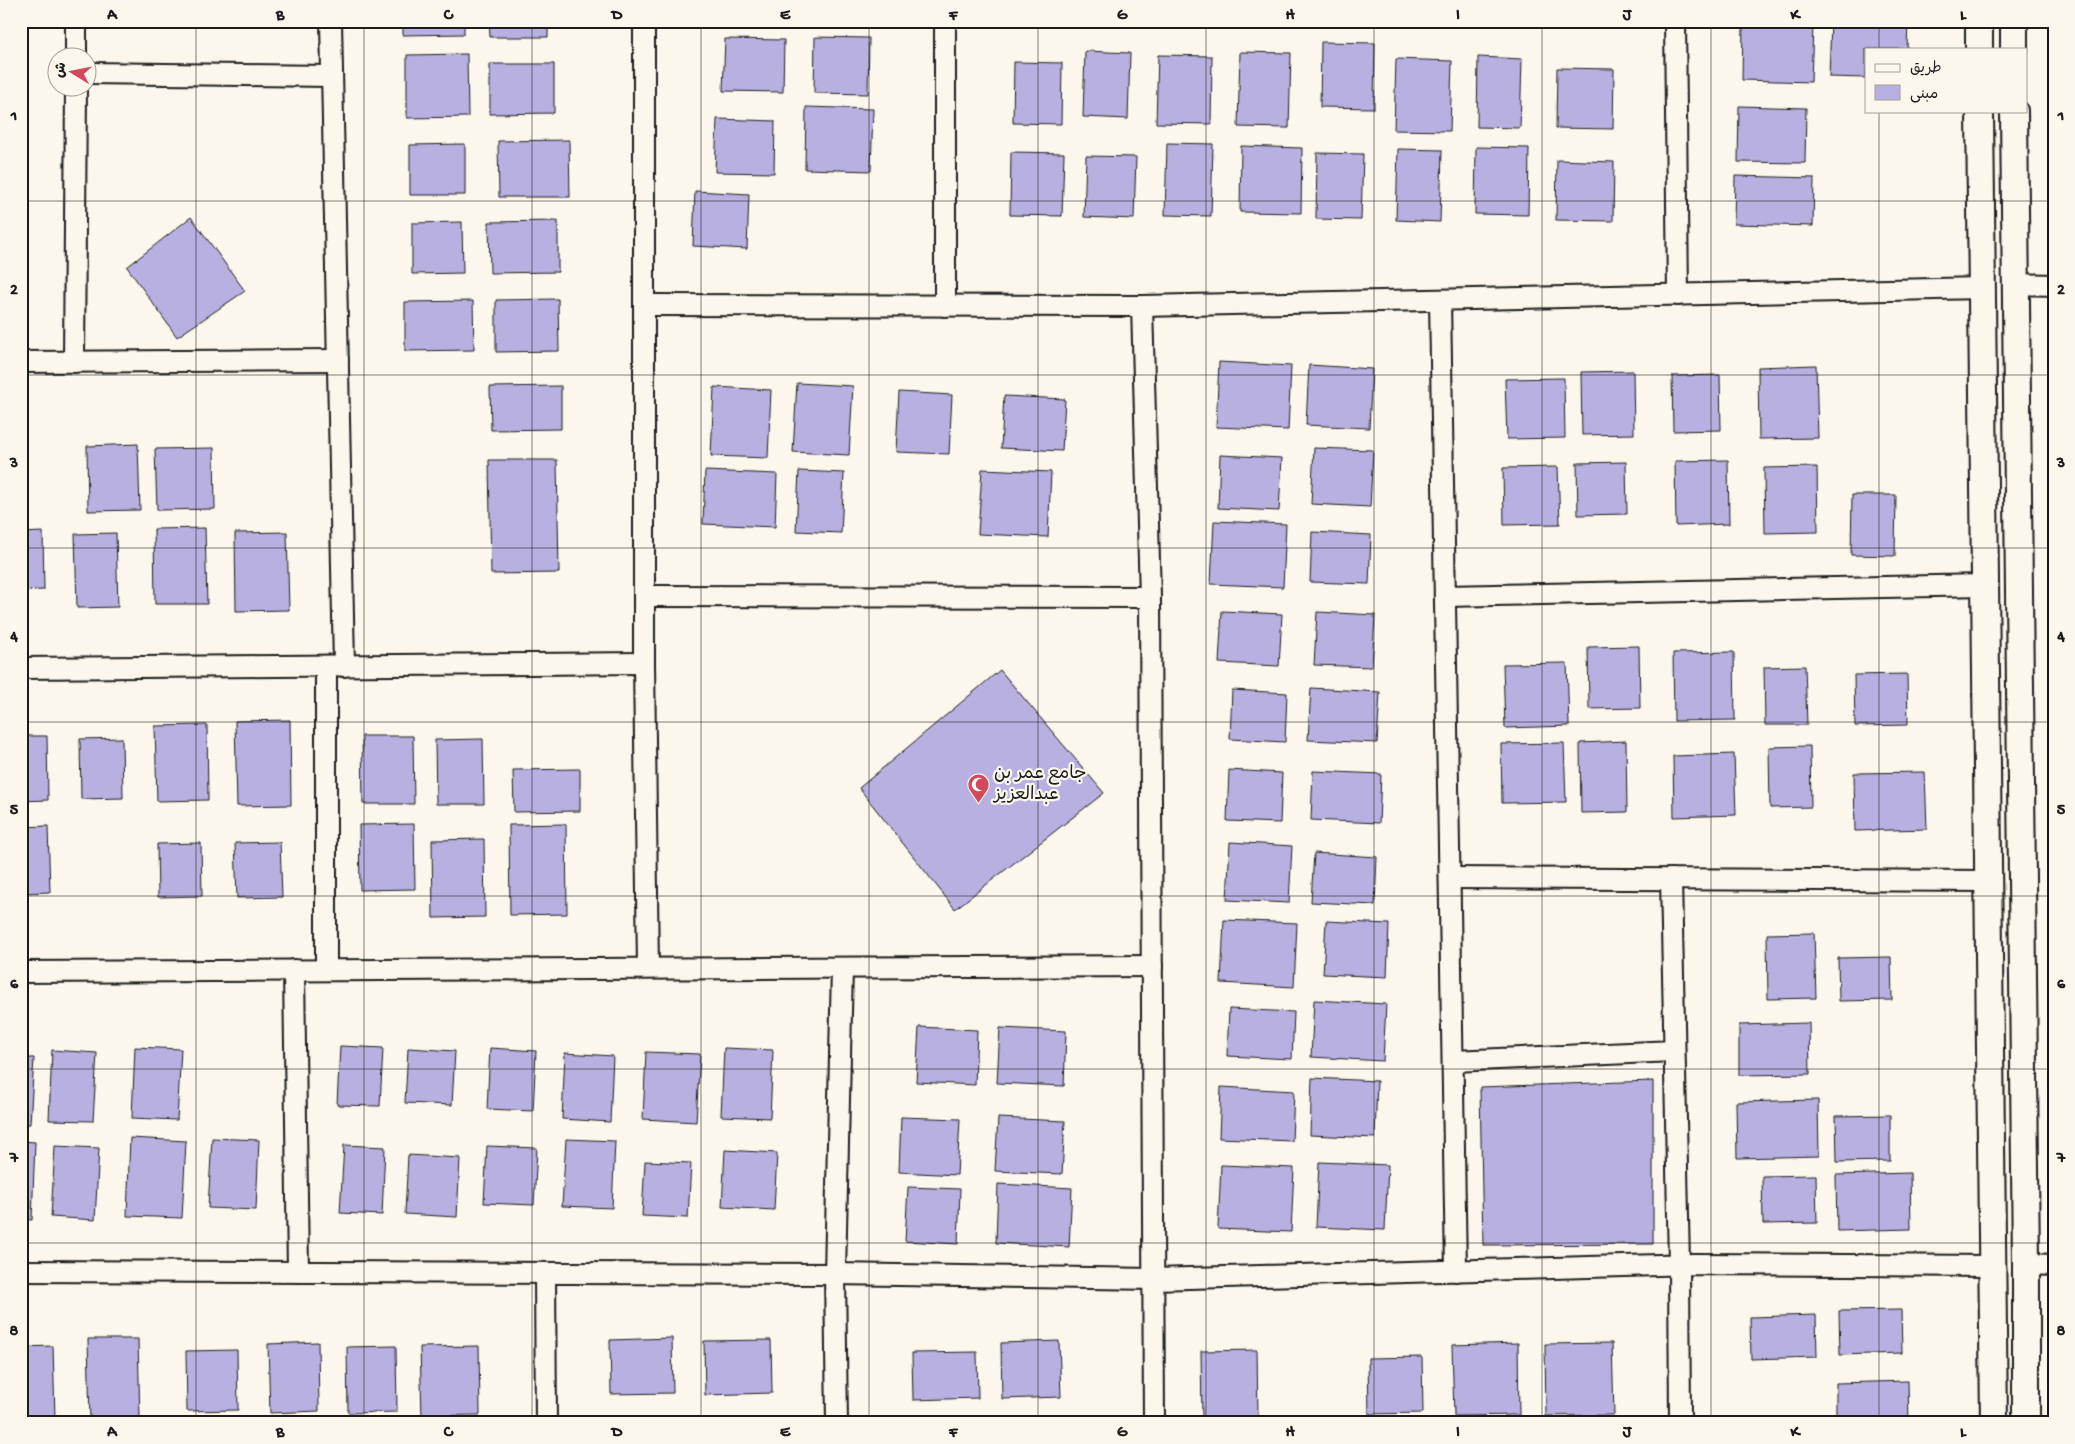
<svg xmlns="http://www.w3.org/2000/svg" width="2075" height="1444" font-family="'Gochi Hand','Playpen Sans Arabic',sans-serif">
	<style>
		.building { fill: #b8b0e1; stroke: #1c1c1c }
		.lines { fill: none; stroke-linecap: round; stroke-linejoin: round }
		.minor-casing { stroke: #1c1c1c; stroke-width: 24 }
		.tertiary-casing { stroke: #1c1c1c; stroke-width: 30 }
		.minor { stroke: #fbf7ec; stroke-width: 20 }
		.tertiary { stroke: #fbf7ec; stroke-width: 26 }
		.grid { fill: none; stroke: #1c1c1c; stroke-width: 1; stroke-opacity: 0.55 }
		.labels { text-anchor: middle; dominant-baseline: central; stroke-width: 4.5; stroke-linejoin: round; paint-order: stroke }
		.poi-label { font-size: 18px; fill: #1c1c1c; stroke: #fbf7ec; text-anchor: start }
		.neatline { fill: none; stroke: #1c1c1c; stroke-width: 2 }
		.grid-label { font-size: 16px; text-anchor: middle; font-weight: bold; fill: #1c1c1c }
	</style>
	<rect width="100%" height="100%" fill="#fbf7ec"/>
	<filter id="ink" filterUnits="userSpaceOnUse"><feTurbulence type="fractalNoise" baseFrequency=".02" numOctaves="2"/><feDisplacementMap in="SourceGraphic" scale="10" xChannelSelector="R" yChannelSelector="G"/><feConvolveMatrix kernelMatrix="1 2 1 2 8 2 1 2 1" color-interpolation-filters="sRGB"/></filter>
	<g filter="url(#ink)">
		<g class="building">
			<path d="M 403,21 L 464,21 L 464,34 L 403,35 Z"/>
			<path d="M 489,21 L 548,21 L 548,37 L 490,37 Z"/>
			<path d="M 1831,21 L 1908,22 L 1907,49 L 1866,49 L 1866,78 L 1829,77 Z"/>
			<path d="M 1743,24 L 1813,26 L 1811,82 L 1742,80 Z"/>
			<path d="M 815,37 L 869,38 L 868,94 L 814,93 Z"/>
			<path d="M 725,39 L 784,40 L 783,92 L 723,91 Z"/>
			<path d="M 1321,42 L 1375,43 L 1374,108 L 1320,107 Z"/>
			<path d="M 1085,51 L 1130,53 L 1128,119 L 1083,117 Z"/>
			<path d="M 1240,52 L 1291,53 L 1289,128 L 1238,127 Z"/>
			<path d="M 467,54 L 468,117 L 407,118 L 407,55 Z"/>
			<path d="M 1158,55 L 1212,56 L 1211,124 L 1156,123 Z"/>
			<path d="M 1478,57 L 1522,59 L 1520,128 L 1477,127 Z"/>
			<path d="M 1396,59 L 1452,61 L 1450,131 L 1394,130 Z"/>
			<path d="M 1014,62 L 1062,63 L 1061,124 L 1013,123 Z"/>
			<path d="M 490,64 L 554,64 L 554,113 L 490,114 Z"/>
			<path d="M 1557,68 L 1614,69 L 1613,129 L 1556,128 Z"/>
			<path d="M 1739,106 L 1806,108 L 1805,163 L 1738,162 Z"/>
			<path d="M 806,107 L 873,109 L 871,171 L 805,169 Z"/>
			<path d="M 717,119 L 775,121 L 774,173 L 715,172 Z"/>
			<path d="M 569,140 L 570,197 L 499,197 L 498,141 Z"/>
			<path d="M 1167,143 L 1213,144 L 1211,216 L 1165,215 Z"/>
			<path d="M 465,144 L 465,195 L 410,195 L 410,145 Z"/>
			<path d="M 1241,146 L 1302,148 L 1301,213 L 1240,212 Z"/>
			<path d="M 1476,147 L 1529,148 L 1528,215 L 1475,214 Z"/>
			<path d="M 1398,149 L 1442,150 L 1440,222 L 1396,220 Z"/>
			<path d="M 1011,152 L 1064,153 L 1062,216 L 1010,215 Z"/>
			<path d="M 1317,153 L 1363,154 L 1361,220 L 1316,219 Z"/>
			<path d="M 1086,156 L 1136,157 L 1134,219 L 1084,217 Z"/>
			<path d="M 1557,160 L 1614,162 L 1613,221 L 1556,220 Z"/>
			<path d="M 1735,176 L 1814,178 L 1813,226 L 1734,224 Z"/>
			<path d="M 695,191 L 749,194 L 747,249 L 693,246 Z"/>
			<path d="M 191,217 L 245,291 L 177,337 L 127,267 Z"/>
			<path d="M 558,221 L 558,272 L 490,273 L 489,222 Z"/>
			<path d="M 462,222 L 463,273 L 412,274 L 412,223 Z"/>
			<path d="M 558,299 L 559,351 L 496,352 L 496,300 Z"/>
			<path d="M 473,301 L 474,350 L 405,351 L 405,302 Z"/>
			<path d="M 1219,362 L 1291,366 L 1288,430 L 1216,427 Z"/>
			<path d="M 1309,365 L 1372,369 L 1369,428 L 1306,425 Z"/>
			<path d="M 1816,365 L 1818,438 L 1759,439 L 1758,367 Z"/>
			<path d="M 1633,371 L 1634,434 L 1582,435 L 1581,372 Z"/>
			<path d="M 1720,375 L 1721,430 L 1673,431 L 1672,376 Z"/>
			<path d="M 1564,378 L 1565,438 L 1507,439 L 1505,379 Z"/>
			<path d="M 797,383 L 853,386 L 849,455 L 793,452 Z"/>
			<path d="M 561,386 L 561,429 L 491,430 L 490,387 Z"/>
			<path d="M 714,387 L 771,390 L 768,458 L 711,456 Z"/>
			<path d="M 899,392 L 952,395 L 949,454 L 896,452 Z"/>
			<path d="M 1004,396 L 1065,399 L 1062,451 L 1001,448 Z"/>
			<path d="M 138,444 L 140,510 L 88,511 L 87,446 Z"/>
			<path d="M 214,448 L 215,509 L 157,510 L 155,449 Z"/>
			<path d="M 1314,448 L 1373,450 L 1370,507 L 1311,504 Z"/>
			<path d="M 1220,455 L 1282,458 L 1279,511 L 1218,508 Z"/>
			<path d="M 489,460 L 557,460 L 559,573 L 491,574 Z"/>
			<path d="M 1728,460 L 1729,524 L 1676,526 L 1675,461 Z"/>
			<path d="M 1626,462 L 1627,514 L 1578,515 L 1577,463 Z"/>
			<path d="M 1558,467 L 1560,524 L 1504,525 L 1503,468 Z"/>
			<path d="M 1817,467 L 1818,532 L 1765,533 L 1764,468 Z"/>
			<path d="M 982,469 L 1051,472 L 1048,537 L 978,534 Z"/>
			<path d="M 705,471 L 777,474 L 775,527 L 703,524 Z"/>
			<path d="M 799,471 L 844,473 L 841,533 L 796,531 Z"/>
			<path d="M 1852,495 L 1896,495 L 1895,556 L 1851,555 Z"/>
			<path d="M 1214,521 L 1286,524 L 1283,587 L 1211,584 Z"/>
			<path d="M 205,528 L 207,604 L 155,604 L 154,529 Z"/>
			<path d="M 43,532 L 44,590 L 21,591 L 21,533 Z"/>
			<path d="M 287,532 L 289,610 L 236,611 L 235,533 Z"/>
			<path d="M 1312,532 L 1371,535 L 1369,584 L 1310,582 Z"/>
			<path d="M 116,533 L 118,607 L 77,608 L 75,534 Z"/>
			<path d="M 1222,611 L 1282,614 L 1279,666 L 1219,663 Z"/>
			<path d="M 1317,612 L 1375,615 L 1372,667 L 1314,665 Z"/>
			<path d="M 1639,646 L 1640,708 L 1589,709 L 1588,647 Z"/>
			<path d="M 1734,652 L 1735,720 L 1674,721 L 1673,653 Z"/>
			<path d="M 1567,663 L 1569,726 L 1505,728 L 1503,664 Z"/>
			<path d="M 1805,666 L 1807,725 L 1765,725 L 1764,667 Z"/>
			<path d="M 1000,670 L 1104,793 L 955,909 L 859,788 Z"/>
			<path d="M 1907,674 L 1908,725 L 1855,726 L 1854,675 Z"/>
			<path d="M 1311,688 L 1380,692 L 1377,743 L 1308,740 Z"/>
			<path d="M 1232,690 L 1287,693 L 1285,742 L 1230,739 Z"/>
			<path d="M 290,720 L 291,805 L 237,806 L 235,721 Z"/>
			<path d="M 207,725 L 208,800 L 157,801 L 155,726 Z"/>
			<path d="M 21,736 L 47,736 L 48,800 L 21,801 Z"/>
			<path d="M 362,736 L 413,736 L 414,804 L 363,804 Z"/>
			<path d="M 122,738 L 123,798 L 81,799 L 80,739 Z"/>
			<path d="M 483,739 L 484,804 L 436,804 L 435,740 Z"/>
			<path d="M 1626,741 L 1627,812 L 1581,813 L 1580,743 Z"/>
			<path d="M 1564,743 L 1566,802 L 1502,803 L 1501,744 Z"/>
			<path d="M 1810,746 L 1811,807 L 1770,808 L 1769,747 Z"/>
			<path d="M 1734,754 L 1736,815 L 1674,817 L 1673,756 Z"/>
			<path d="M 580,769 L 580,811 L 514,812 L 513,770 Z"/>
			<path d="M 1229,770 L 1282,773 L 1280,823 L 1227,821 Z"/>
			<path d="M 1313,771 L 1381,774 L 1379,823 L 1311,820 Z"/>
			<path d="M 1925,772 L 1927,829 L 1855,831 L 1854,773 Z"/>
			<path d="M 414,824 L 415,889 L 360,890 L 359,825 Z"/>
			<path d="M 566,824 L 567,914 L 510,915 L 509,825 Z"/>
			<path d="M 48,826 L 50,892 L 21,893 L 21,827 Z"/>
			<path d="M 484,839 L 485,917 L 433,918 L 432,840 Z"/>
			<path d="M 280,842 L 282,897 L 237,898 L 235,843 Z"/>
			<path d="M 1230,842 L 1292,846 L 1289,903 L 1227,900 Z"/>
			<path d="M 201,843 L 202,896 L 158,897 L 157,844 Z"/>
			<path d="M 1314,853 L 1377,857 L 1375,905 L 1311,902 Z"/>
			<path d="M 1224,920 L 1297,923 L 1294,987 L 1221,983 Z"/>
			<path d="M 1326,921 L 1389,924 L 1387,977 L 1323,974 Z"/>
			<path d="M 1814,933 L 1816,998 L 1768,999 L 1767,934 Z"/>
			<path d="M 1891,957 L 1892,1000 L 1839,1001 L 1838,958 Z"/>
			<path d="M 1314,1000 L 1386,1004 L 1383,1061 L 1311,1057 Z"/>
			<path d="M 1229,1009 L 1294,1012 L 1292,1059 L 1227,1056 Z"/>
			<path d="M 1809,1023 L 1810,1074 L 1739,1075 L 1739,1025 Z"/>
			<path d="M 919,1027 L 977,1030 L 975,1085 L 916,1082 Z"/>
			<path d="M 1000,1028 L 1066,1031 L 1064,1086 L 997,1083 Z"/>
			<path d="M 340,1046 L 383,1048 L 380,1106 L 337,1105 Z"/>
			<path d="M 135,1047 L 181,1049 L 177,1120 L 132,1118 Z"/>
			<path d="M 408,1048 L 455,1051 L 452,1105 L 405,1103 Z"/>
			<path d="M 490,1048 L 536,1051 L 533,1111 L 487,1109 Z"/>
			<path d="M 724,1048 L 773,1050 L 770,1118 L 721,1116 Z"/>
			<path d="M 52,1050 L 97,1053 L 93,1121 L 49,1120 Z"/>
			<path d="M 646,1052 L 700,1054 L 696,1122 L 643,1119 Z"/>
			<path d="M 565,1053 L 613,1056 L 610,1122 L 562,1119 Z"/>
			<path d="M 21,1058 L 34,1058 L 30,1124 L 21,1124 Z"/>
			<path d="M 1312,1078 L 1377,1081 L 1375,1138 L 1310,1135 Z"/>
			<path d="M 1653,1081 L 1653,1244 L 1483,1245 L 1480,1087 Z"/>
			<path d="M 1221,1087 L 1294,1091 L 1292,1141 L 1219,1138 Z"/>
			<path d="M 1818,1100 L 1819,1156 L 1737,1158 L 1736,1102 Z"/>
			<path d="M 1890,1115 L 1890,1161 L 1837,1162 L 1836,1116 Z"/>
			<path d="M 901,1117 L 960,1119 L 957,1175 L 899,1172 Z"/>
			<path d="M 998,1118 L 1065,1121 L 1062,1174 L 995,1171 Z"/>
			<path d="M 130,1138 L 186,1141 L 182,1218 L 127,1216 Z"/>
			<path d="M 212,1138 L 259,1140 L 256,1210 L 208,1208 Z"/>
			<path d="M 566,1139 L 615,1141 L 612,1208 L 562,1206 Z"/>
			<path d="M 21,1141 L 35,1142 L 32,1220 L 21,1219 Z"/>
			<path d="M 344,1145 L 385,1147 L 382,1215 L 340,1213 Z"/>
			<path d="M 55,1146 L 99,1148 L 95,1220 L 51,1217 Z"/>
			<path d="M 487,1146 L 537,1148 L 534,1205 L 484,1203 Z"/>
			<path d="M 725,1150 L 777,1153 L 774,1210 L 722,1207 Z"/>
			<path d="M 408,1155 L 460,1158 L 457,1217 L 405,1214 Z"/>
			<path d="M 645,1161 L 691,1163 L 688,1218 L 642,1216 Z"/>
			<path d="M 1319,1162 L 1388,1165 L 1385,1230 L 1316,1227 Z"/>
			<path d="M 1221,1165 L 1294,1168 L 1291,1232 L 1218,1229 Z"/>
			<path d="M 1910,1173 L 1911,1229 L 1837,1231 L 1836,1175 Z"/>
			<path d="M 1816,1175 L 1817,1223 L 1763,1224 L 1762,1176 Z"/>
			<path d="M 998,1184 L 1072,1188 L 1069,1247 L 996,1243 Z"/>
			<path d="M 908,1187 L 960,1189 L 958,1244 L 905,1241 Z"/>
			<path d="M 1901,1310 L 1902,1353 L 1840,1355 L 1839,1311 Z"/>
			<path d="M 1816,1315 L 1817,1357 L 1751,1359 L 1750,1317 Z"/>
			<path d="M 672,1338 L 673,1393 L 611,1394 L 610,1340 Z"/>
			<path d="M 88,1339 L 138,1339 L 140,1420 L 90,1422 Z"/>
			<path d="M 771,1340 L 772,1393 L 705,1395 L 704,1341 Z"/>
			<path d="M 1059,1341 L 1061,1397 L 1002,1399 L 1001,1343 Z"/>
			<path d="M 318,1342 L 319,1411 L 270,1413 L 268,1344 Z"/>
			<path d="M 1518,1343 L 1519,1415 L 1454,1416 L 1452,1345 Z"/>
			<path d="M 1612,1343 L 1614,1415 L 1546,1416 L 1545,1344 Z"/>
			<path d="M 53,1346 L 55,1419 L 21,1420 L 21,1347 Z"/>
			<path d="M 396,1346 L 397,1412 L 348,1413 L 347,1347 Z"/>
			<path d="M 479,1346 L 480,1415 L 422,1416 L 420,1347 Z"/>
			<path d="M 237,1350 L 238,1410 L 187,1411 L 186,1351 Z"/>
			<path d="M 1257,1350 L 1258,1418 L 1202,1420 L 1201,1351 Z"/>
			<path d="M 977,1352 L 978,1398 L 913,1400 L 912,1353 Z"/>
			<path d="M 1422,1357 L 1423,1413 L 1369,1414 L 1368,1358 Z"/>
			<path d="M 1908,1381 L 1909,1423 L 1836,1423 L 1836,1383 Z"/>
		</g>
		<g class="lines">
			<defs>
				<g id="minor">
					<path d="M 331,21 L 344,666"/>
					<path d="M 644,21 L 644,663 L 648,968"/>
					<path d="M 945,21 L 945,306"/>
					<path d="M 1675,21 L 1678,295"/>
					<path d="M 76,58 L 76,21"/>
					<path d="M 88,73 L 332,76"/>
					<path d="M 2014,284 L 2054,285"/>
					<path d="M 1440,300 L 1456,1271"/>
					<path d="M 644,305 L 1142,306 L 1982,288"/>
					<path d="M 1142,306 L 1150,597 L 1154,1423"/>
					<path d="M 21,362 L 338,360"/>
					<path d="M 74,362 L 76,88"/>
					<path d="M 645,596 L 1150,597"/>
					<path d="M 1445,596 L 1985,585"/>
					<path d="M 326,666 L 326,970"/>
					<path d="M 21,668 L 644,663"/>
					<path d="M 1450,878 L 1988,881"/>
					<path d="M 1671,879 L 1679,1264 L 1680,1423"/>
					<path d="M 294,970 L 298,1272"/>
					<path d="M 21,972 L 1152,966"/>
					<path d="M 1453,1061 L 1674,1051"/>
					<path d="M 2026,1264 L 2054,1265"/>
					<path d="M 21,1271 L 835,1274 L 1154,1279 L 1694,1264 L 1993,1266"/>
					<path d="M 545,1273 L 546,1423"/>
					<path d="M 837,1423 L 835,1274 L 842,968"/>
				</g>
				<g id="tertiary">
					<path d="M 1979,21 L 1979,49"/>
					<path d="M 2014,21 L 2014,49"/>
					<path d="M 1980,111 L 1994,1423"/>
					<path d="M 2014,111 L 2026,1264 L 2026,1423"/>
				</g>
			</defs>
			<use href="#minor" class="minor-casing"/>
			<use href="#tertiary" class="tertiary-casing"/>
			<use href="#minor" class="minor"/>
			<use href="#tertiary" class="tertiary"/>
		</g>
	</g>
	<path class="grid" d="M 196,21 L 196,1423M 364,21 L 364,1423M 532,21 L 532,1423M 701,21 L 701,1423M 869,21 L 869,1423M 1038,21 L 1038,1423M 1206,21 L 1206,1423M 1374,21 L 1374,1423M 1542,21 L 1542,1423M 1711,21 L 1711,1423M 1879,21 L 1879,49M 1879,111 L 1879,1423M 21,201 L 2054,201M 21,375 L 2054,375M 21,548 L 2054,548M 21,722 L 2054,722M 21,896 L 2054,896M 21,1069 L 2054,1069M 21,1243 L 2054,1243"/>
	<defs>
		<symbol id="mosque-pin" viewBox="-11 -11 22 30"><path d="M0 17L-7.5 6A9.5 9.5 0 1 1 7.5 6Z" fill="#d1495b" stroke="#fbf7ec"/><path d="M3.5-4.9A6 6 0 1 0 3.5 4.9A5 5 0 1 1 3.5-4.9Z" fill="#fff"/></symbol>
	</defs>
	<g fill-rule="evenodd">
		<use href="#mosque-pin" x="966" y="772" width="25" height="34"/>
	</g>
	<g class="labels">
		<g class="poi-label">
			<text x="994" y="774">جامع عمر بن<tspan x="994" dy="21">عبدالعزيز</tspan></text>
		</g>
	</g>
	<rect width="2075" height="1444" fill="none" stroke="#fbf7ec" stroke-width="55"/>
	<rect x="1865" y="48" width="162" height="65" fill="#fbf7ec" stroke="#a29f99"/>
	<rect x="1875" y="64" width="25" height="8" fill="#fbf7ec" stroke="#a29f99"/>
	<text x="1910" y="72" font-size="15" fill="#1c1c1c">طريق</text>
	<rect x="1875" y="85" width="25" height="15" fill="#b8b0e1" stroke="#a29f99"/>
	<text x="1910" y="98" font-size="15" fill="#1c1c1c">مبنى</text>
	<g transform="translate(72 72) rotate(280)"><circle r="24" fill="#fbf7ec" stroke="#a29f99"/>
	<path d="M0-4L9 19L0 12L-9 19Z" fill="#d1495b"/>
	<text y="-8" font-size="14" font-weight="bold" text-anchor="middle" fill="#1c1c1c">ش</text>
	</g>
	<rect x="28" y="28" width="2020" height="1388" class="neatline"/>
	<g class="grid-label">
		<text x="112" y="19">A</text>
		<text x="280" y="19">B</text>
		<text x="448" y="19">C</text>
		<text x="617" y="19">D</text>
		<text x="785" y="19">E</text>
		<text x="953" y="19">F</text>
		<text x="1122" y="19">G</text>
		<text x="1290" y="19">H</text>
		<text x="1458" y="19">I</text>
		<text x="1627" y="19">J</text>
		<text x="1795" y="19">K</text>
		<text x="1963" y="19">L</text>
		<text x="14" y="120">1</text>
		<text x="2061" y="120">1</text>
		<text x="14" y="294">2</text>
		<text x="2061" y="294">2</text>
		<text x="14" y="467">3</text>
		<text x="2061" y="467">3</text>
		<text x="14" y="641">4</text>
		<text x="2061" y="641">4</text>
		<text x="14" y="814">5</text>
		<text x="2061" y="814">5</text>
		<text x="14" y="988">6</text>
		<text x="2061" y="988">6</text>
		<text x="14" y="1162">7</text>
		<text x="2061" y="1162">7</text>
		<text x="14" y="1335">8</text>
		<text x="2061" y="1335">8</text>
		<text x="112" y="1436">A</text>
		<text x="280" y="1436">B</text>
		<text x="448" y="1436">C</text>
		<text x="617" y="1436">D</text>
		<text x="785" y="1436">E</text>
		<text x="953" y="1436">F</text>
		<text x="1122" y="1436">G</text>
		<text x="1290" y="1436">H</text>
		<text x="1458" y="1436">I</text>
		<text x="1627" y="1436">J</text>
		<text x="1795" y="1436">K</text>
		<text x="1963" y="1436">L</text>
	</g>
</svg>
